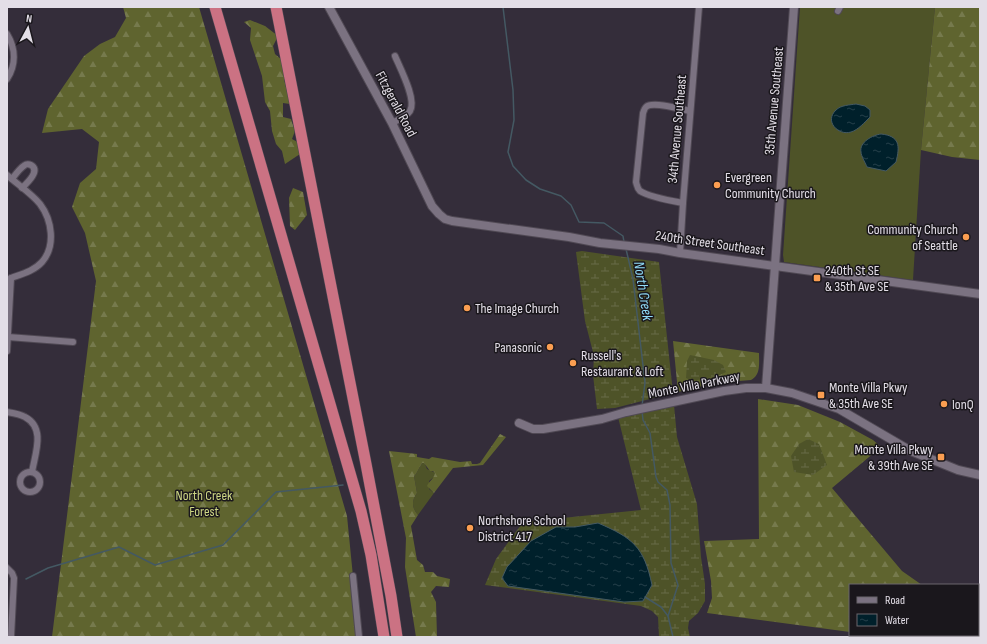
<svg xmlns="http://www.w3.org/2000/svg" width="987" height="644" font-family="'Sofia Sans Condensed',sans-serif">
	<style>
		.grass { fill: #4e5328 }
		.forest { fill: url(#forest-firs) }
		.wetland { fill: url(#wetland-marsh) }
		.water { fill: url(#water-ripples); stroke: #445963 }
		.lines { fill: none; stroke-linecap: round; stroke-linejoin: round }
		.stream { stroke: #445963; stroke-width: 1.5 }
		.minor-casing { stroke: #504954; stroke-width: 8 }
		.tertiary-casing { stroke: #504954; stroke-width: 10 }
		.motorway-casing { stroke: #504954; stroke-width: 12 }
		.minor { stroke: #7b7281; stroke-width: 6 }
		.tertiary { stroke: #7b7281; stroke-width: 8 }
		.motorway { stroke: #cb7283; stroke-width: 11 }
		.poi-dot { fill: #fb9e51; stroke: #1a171c; stroke-width: 1.5 }
		.labels { text-anchor: middle; dominant-baseline: central; stroke-width: 3; stroke-linejoin: round; paint-order: stroke }
		.street-label { font-size: 14px; fill: #e3dee7; stroke: #1a171c }
		.poi-label { font-size: 14px; fill: #e3dee7; stroke: #1a171c; text-anchor: start }
		.park-label { font-size: 14px; fill: #cdd684; stroke: #1a171c }
		.water-label { font-size: 15px; font-style: italic; fill: #91ddf9; stroke: #1a171c }
	</style>
	<defs>
		<pattern id="forest-firs" width="22" height="20" patternUnits="userSpaceOnUse"><rect width="22" height="20" fill="#5f642f"/><path d="M5 1l3.5 6h-7zM16 11l3.5 6h-7z" fill="#767a4d"/></pattern>
		<pattern id="wetland-marsh" width="20" height="14" patternUnits="userSpaceOnUse"><rect width="20" height="14" fill="#4e5328"/><path d="M1 5h8M5 5V1M11 12h8M15 12V8" fill="none" stroke="#676b47"/></pattern>
		<pattern id="water-ripples" width="26" height="14" patternUnits="userSpaceOnUse"><rect width="26" height="14" fill="#00202b"/><path d="M2 4q2-2 4 0t4 0M15 11q2-2 4 0t4 0" fill="none" stroke="#25404a"/></pattern>
	</defs>
	<rect width="100%" height="100%" fill="#342d3a"/>
	<g class="grass">
		<path d="M 800,7 L 935,7 L 921,150 L 913,280 L 784,262 L 783,255 Z"/>
		<path d="M 424,462 L 427,469 L 436,473 L 434,477 L 429,481 L 429,489 L 434,493 L 418,515 C 412,508 411,501 417,493 L 414,476 L 416,474 L 422,463 Z"/>
	</g>
	<g class="forest">
		<path d="M 123,7 L 199,7 L 347,516 L 359,637 L 52,637 L 96,281 L 85,233 L 72,207 L 80,183 L 96,169 L 99,142 L 82,129 L 42,133 L 48,109 L 84,56 L 100,44 L 115,37 L 126,18 Z"/>
		<path d="M 935,7 L 980,7 L 980,160 L 952,157 L 921,150 Z"/>
		<path d="M 250,20 L 265,26 L 278,36 L 273,46 L 275,54 L 283,61 L 287,70 L 284,79 L 290,104 L 283,103 L 283,117 L 291,119 L 295,131 L 292,139 L 301,144 L 300,154 L 285,164 L 282,151 L 276,144 L 272,131 L 270,111 L 265,102 L 262,76 L 250,40 L 251,28 L 244,22 Z"/>
		<path d="M 293,188 L 303,192 L 307,215 L 295,230 L 290,226 L 289,198 Z"/>
		<path d="M 673,341 L 759,353 C 759,363 761,375 751,380 L 715,383 L 678,392 Z"/>
		<path d="M 758,399 L 798,405 L 840,422 L 873,440 L 881,447 L 832,488 L 902,571 L 922,585 L 850,585 L 850,632 L 707,613 L 712,598 L 711,581 L 704,541 L 759,539 Z"/>
		<path d="M 500,434 L 506,437 L 483,465 L 453,468 L 434,493 L 427,486 C 429,481 434,479 435,473 L 433,471 L 430,471 L 424,463 L 422,463 L 416,474 L 414,476 L 417,493 C 411,501 412,508 418,515 L 411,526 L 417,560 L 423,565 L 425,572 L 433,572 L 437,576 L 450,579 L 449,587 L 436,586 L 431,592 L 436,602 L 437,637 L 416,637 L 405,567 L 406,538 L 389,451 L 417,454 L 417,457 L 429,459 L 432,457 L 460,462 L 471,461 L 472,464 L 477,464 L 480,463 Z"/>
		<path d="M 873,635 L 939,635 L 939,637 L 888,637 Z"/>
	</g>
	<g class="wetland">
		<path d="M 582,251 L 659,262 L 673,393 L 615,408 L 597,409 L 593,375 L 594,356 L 585,321 L 576,252 Z"/>
		<path d="M 690,355 L 714,360 L 723,365 L 726,372 L 718,376 L 692,381 L 686,378 L 687,361 Z"/>
		<path d="M 674,405 L 677,437 L 697,504 L 701,557 L 705,584 L 705,601 L 698,613 L 689,621 L 688,628 L 690,637 L 659,637 L 658,617 L 652,611 L 641,606 L 485,585 L 496,559 L 523,522 L 641,510 L 618,417 Z"/>
		<path d="M 808,439 L 819,444 L 827,465 L 813,475 L 794,472 L 791,456 L 799,444 Z"/>
	</g>
	<g class="water">
		<path d="M 856,104 L 865,106 L 870,110 L 870,117 C 865,122 858,130 851,132 C 838,136 824,121 836,110 C 841,105 850,105 856,104 Z"/>
		<path d="M 881,134 C 900,136 900,146 896,162 L 886,171 L 867,167 C 866,164 861,156 861,152 C 859,142 873,135 881,134 Z"/>
		<path d="M 598,523 C 633,538 644,547 652,585 L 643,601 L 624,602 L 508,586 L 502,578 L 507,567 L 531,541 L 556,527 L 575,527 Z"/>
	</g>
	<g class="lines">
		<g class="stream">
			<path d="M 503,7 L 513,90 L 514,120 L 508,152 L 513,166 L 526,180 L 540,189 L 561,196 L 571,205 L 579,222 L 604,223 L 623,236 L 624,242"/>
			<path d="M 626,249 L 633,279 L 645,383 L 642,406"/>
			<path d="M 642,411 L 643,420 L 650,433 L 656,477 L 658,482 L 667,490 L 670,505 L 671,563 L 678,585 L 668,616 L 673,637"/>
			<path d="M 26,579 L 48,568 L 119,547 L 155,565 L 223,545 L 276,492 L 343,485"/>
			<path d="M 645,597 L 661,607 L 668,616"/>
		</g>
		<defs>
			<g id="minor">
				<path d="M 838,11 L 840,7"/>
				<path d="M 7,34 C 16,49 16,65 7,79"/>
				<path d="M 392,123 C 398,120 406,117 410,111 C 417,100 400,68 395,56"/>
				<path d="M 7,175 C 17,184 32,194 40,204 C 52,220 56,246 42,262 C 34,271 22,274 11,278"/>
				<path d="M 12,179 C 15,175 20,168 25,165 C 26,164 29,164 31,165 C 41,171 26,184 22,188"/>
				<path d="M 683,203 C 672,201 649,197 640,191 C 637,188 637,185 636,182 L 643,113 C 644,111 644,109 646,107 C 652,101 681,109 690,111"/>
				<path d="M 680,253 L 683,203 L 699,7"/>
				<path d="M 8,337 L 73,342"/>
				<path d="M 7,351 L 11,278"/>
				<path d="M 7,412 C 13,413 20,414 25,417 C 46,428 35,454 32,472"/>
				<circle cx="30" cy="482" r="10"/>
				<path d="M 7,568 L 12,573 L 14,578 L 11,637"/>
				<path d="M 353,576 L 359,637"/>
			</g>
			<g id="tertiary">
				<path d="M 329,7 L 392,123 L 432,206 L 439,214 L 445,219 L 452,221 L 569,237 L 600,243 L 659,249 L 680,253 L 980,294"/>
				<path d="M 766,388 L 794,7"/>
				<path d="M 519,423 L 533,429 L 543,429 L 602,419 L 626,412 L 724,391 L 746,388 L 766,388 L 792,393 L 839,409 L 911,451 L 958,470 L 980,475"/>
			</g>
			<g id="motorway">
				<path d="M 215,7 L 361,511 L 371,555 L 384,637"/>
				<path d="M 276,7 L 366,464 L 391,596 L 397,637"/>
			</g>
		</defs>
		<use href="#minor" class="minor-casing"/>
		<use href="#tertiary" class="tertiary-casing"/>
		<use href="#motorway" class="motorway-casing"/>
		<use href="#minor" class="minor"/>
		<use href="#tertiary" class="tertiary"/>
		<use href="#motorway" class="motorway"/>
	</g>
	<g class="poi-dot">
		<circle cx="717" cy="185" r="4"/>
		<circle cx="966" cy="237" r="4"/>
		<rect x="813" y="274" width="8" height="8" rx="2"/>
		<circle cx="467" cy="308" r="4"/>
		<circle cx="550" cy="347" r="4"/>
		<circle cx="573" cy="363" r="4"/>
		<rect x="817" y="391" width="8" height="8" rx="2"/>
		<circle cx="944" cy="404" r="4"/>
		<rect x="937" y="453" width="8" height="8" rx="2"/>
		<circle cx="470" cy="528" r="4"/>
	</g>
	<g class="labels">
		<g class="street-label">
			<text transform="translate(774 101) rotate(-85)">35th Avenue Southeast</text>
			<text transform="translate(396 104) rotate(62)">Fitzgerald Road</text>
			<text transform="translate(677 129) rotate(-85)">34th Avenue Southeast</text>
			<text transform="translate(710 243) rotate(8)">240th Street Southeast</text>
			<text transform="translate(694 385) rotate(-11)">Monte Villa Parkway</text>
		</g>
		<g class="poi-label">
			<text x="725" y="177">Evergreen<tspan x="725" dy="16">Community Church</tspan></text>
			<text x="958" y="229" text-anchor="end">Community Church<tspan x="958" dy="16">of Seattle</tspan></text>
			<text x="825" y="270">240th St SE<tspan x="825" dy="16">&amp; 35th Ave SE</tspan></text>
			<text x="475" y="308">The Image Church</text>
			<text x="542" y="347" text-anchor="end">Panasonic</text>
			<text x="581" y="355">Russell's<tspan x="581" dy="16">Restaurant &amp; Loft</tspan></text>
			<text x="829" y="387">Monte Villa Pkwy<tspan x="829" dy="16">&amp; 35th Ave SE</tspan></text>
			<text x="952" y="404">IonQ</text>
			<text x="933" y="449" text-anchor="end">Monte Villa Pkwy<tspan x="933" dy="16">&amp; 39th Ave SE</tspan></text>
			<text x="478" y="520">Northshore School<tspan x="478" dy="16">District 417</tspan></text>
		</g>
		<g class="park-label">
			<text x="204" y="495">North Creek<tspan x="204" dy="16">Forest</tspan></text>
		</g>
		<g class="water-label">
			<text transform="translate(643 291) rotate(81)">North Creek</text>
		</g>
	</g>
	<rect width="987" height="644" fill="none" stroke="#e3dee7" stroke-width="16"/>
	<rect x="849" y="584" width="130" height="52" fill="#1a171c" stroke="#6a676d"/>
	<rect x="857" y="597" width="20" height="6" fill="#7b7281" stroke="#6a676d"/>
	<text x="885" y="604" font-size="12" fill="#e3dee7">Road</text>
	<rect x="857" y="614" width="20" height="12" fill="url(#water-ripples)" stroke="#6a676d"/>
	<text x="885" y="624" font-size="12" fill="#e3dee7">Water</text>
	<g transform="translate(28 28) rotate(7)" stroke="#1a171c" stroke-width="3" paint-order="stroke">
	<path d="M0-3L7 15L0 10L-7 15Z" fill="#e3dee7"/>
	<text y="-6" font-size="11" font-weight="bold" text-anchor="middle" fill="#e3dee7">N</text>
	</g>
</svg>
